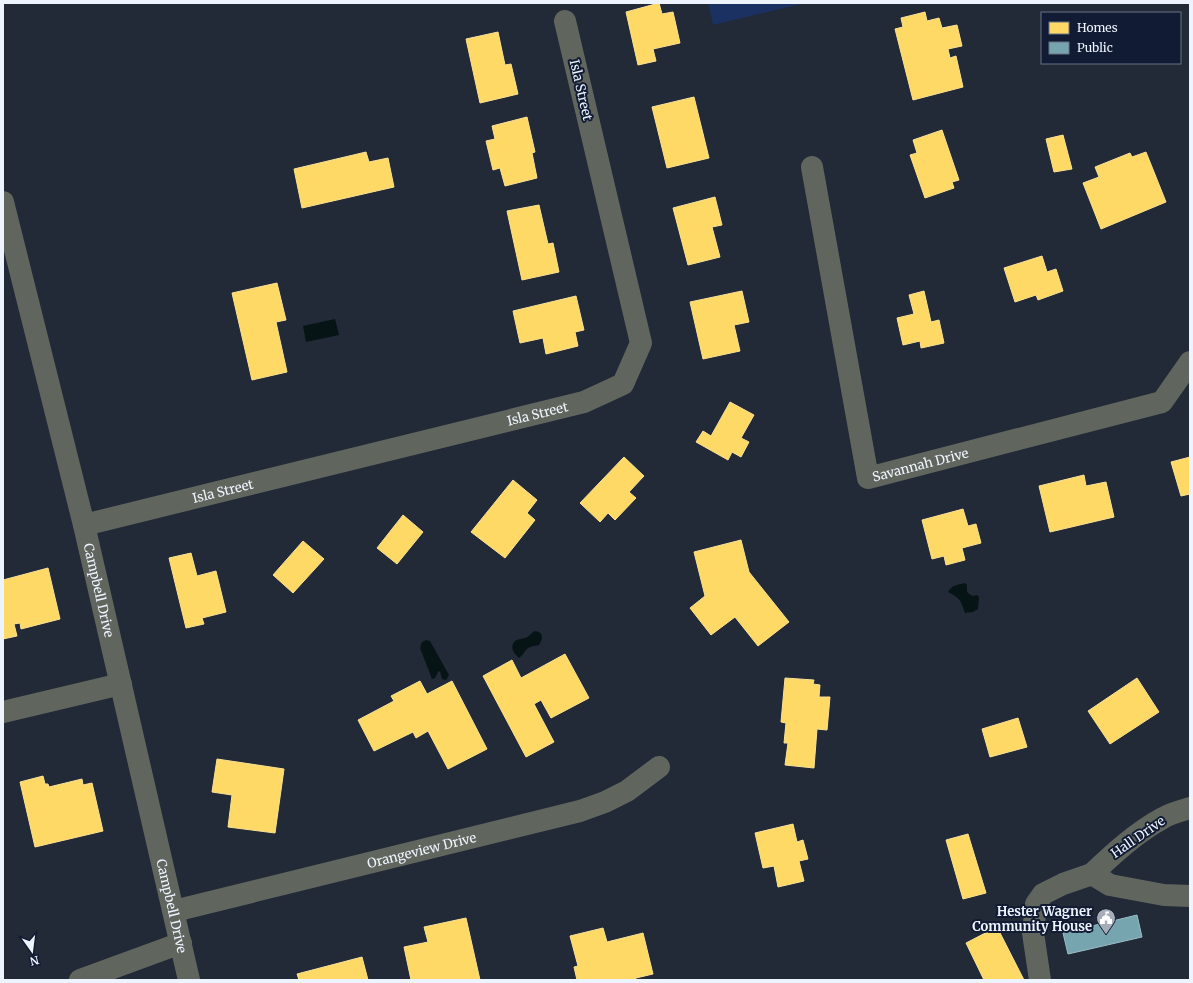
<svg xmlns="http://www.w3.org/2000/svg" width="1193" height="983" font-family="Merriweather,serif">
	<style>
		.green { fill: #1b3161 }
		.water { fill: #061416 }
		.homes { fill: #ffd966; stroke: #fae194 }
		.public { fill: #76a5af; stroke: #9abdc7 }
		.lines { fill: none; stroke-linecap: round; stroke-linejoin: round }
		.minor { stroke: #60665e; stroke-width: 22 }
		.labels { text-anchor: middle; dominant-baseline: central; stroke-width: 4; stroke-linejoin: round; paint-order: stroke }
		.street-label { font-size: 13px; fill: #eef4fe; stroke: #111c34 }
		.poi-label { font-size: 13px; font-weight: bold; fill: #eef4fe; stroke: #111c34; text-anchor: end }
	</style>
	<rect width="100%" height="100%" fill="#222937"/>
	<path class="green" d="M 708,3 L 805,3 L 713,25 Z"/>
	<g class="water">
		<path d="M 335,319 L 339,335 L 306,342 L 303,326 Z"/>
		<path d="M 965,583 L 967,585 L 967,592 L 972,596 L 977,595 L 979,597 L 978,609 L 973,612 L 965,613 C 960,599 961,599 948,592 C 952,585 957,585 965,583 Z"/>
		<path d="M 535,631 C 544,632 543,639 539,645 C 535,646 529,646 526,650 C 523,654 523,655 519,658 C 514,654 509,647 515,641 C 518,639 521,639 525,638 C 529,637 531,633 535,631 Z"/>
		<path d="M 426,640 L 430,641 L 449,675 L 446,680 L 442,679 L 440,671 L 438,672 L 435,678 L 432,679 L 420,648 L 422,642 Z"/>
	</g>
	<g class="homes">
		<path d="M 659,3 L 662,14 L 673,12 L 680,43 L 653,49 L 656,61 L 638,65 L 626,12 Z"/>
		<path d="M 925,12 L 927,21 L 939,18 L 942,28 L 957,25 L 962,46 L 948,49 L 950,58 L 956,56 L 963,87 L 913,100 L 895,29 L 903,27 L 901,18 Z"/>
		<path d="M 498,32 L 505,65 L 511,64 L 518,94 L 480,103 L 466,39 Z"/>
		<path d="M 694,97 L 709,158 L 667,168 L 652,107 Z"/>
		<path d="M 527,117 L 535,152 L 532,153 L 537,178 L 505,186 L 500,168 L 493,170 L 486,141 L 495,139 L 492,126 Z"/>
		<path d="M 942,130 L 959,180 L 952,182 L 954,188 L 925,198 L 910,155 L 917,153 L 913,140 Z"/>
		<path d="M 1063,135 L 1072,169 L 1054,172 L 1046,139 Z"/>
		<path d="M 366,152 L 369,162 L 388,158 L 394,187 L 302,208 L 294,169 Z"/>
		<path d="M 1146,152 L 1166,202 L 1101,229 L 1083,183 L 1099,177 L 1095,167 L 1130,153 L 1132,157 Z"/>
		<path d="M 715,197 L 722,225 L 712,227 L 720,257 L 688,265 L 673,208 Z"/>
		<path d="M 539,205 L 548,244 L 553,243 L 559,272 L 522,280 L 507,211 Z"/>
		<path d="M 1042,256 L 1047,272 L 1056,269 L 1063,291 L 1038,300 L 1036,295 L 1015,302 L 1004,268 Z"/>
		<path d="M 277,283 L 286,320 L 276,322 L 287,372 L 252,380 L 232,293 Z"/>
		<path d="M 742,291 L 749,322 L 734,325 L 740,351 L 703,359 L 690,302 Z"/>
		<path d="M 924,291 L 931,322 L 939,320 L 944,343 L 921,348 L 920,341 L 903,345 L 897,318 L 914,314 L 909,295 Z"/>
		<path d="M 576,296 L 584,330 L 575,332 L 578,346 L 546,354 L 543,338 L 520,343 L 513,311 Z"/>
		<path d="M 730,402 L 754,415 L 741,438 L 749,442 L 741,457 L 732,452 L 728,460 L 696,442 L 703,431 L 711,436 Z"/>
		<path d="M 624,457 L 644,476 L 629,492 L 636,498 L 615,520 L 608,513 L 600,522 L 580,503 Z"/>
		<path d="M 1190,457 L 1190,494 L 1181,496 L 1171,462 Z"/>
		<path d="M 1084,475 L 1086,486 L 1106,482 L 1114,517 L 1050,532 L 1039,486 Z"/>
		<path d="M 513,480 L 537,500 L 527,513 L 535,520 L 505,558 L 471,532 Z"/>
		<path d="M 963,509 L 968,526 L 976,524 L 981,543 L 962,548 L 965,560 L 946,565 L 944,556 L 932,559 L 922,520 Z"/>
		<path d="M 403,515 L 423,532 L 397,564 L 377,548 Z"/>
		<path d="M 741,540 L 749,572 L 789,622 L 758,646 L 735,617 L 711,635 L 690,608 L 705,596 L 694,552 Z"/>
		<path d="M 303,541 L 324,559 L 293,593 L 273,575 Z"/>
		<path d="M 191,553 L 197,576 L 216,571 L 226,612 L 202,618 L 204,624 L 186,628 L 169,558 Z"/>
		<path d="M 48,568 L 60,619 L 21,629 L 20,623 L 14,624 L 17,636 L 3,639 L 3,580 Z"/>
		<path d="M 565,654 L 589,698 L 551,718 L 541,700 L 534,704 L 554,742 L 526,757 L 483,676 L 512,660 L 521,678 Z"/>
		<path d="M 785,678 L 814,680 L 813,684 L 820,685 L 819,697 L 830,697 L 827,730 L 817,729 L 814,768 L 785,765 L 788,743 L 784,743 L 786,723 L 781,722 Z"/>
		<path d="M 1137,678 L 1159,712 L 1110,744 L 1088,711 Z"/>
		<path d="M 420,681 L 427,694 L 452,681 L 487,749 L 448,769 L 428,731 L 416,738 L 413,732 L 374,751 L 358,720 L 394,701 L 391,696 Z"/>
		<path d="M 1018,718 L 1027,747 L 990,757 L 982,729 Z"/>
		<path d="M 217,759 L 284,769 L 275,833 L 228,827 L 232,795 L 212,792 Z"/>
		<path d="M 43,776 L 45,784 L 48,784 L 49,787 L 82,779 L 83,785 L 92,783 L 103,831 L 35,847 L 20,782 Z"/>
		<path d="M 793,824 L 797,842 L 803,840 L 808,859 L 799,861 L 804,881 L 778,887 L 774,866 L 763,868 L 755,833 Z"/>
		<path d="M 968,834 L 986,893 L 963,899 L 946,840 Z"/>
		<path d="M 466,918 L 480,980 L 411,980 L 404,947 L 428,942 L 424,927 Z"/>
		<path d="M 997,927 L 1024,980 L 984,980 L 966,943 Z"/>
		<path d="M 603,928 L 607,942 L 643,933 L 653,974 L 636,978 L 635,980 L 577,980 L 574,967 L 578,966 L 570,936 Z"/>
		<path d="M 362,957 L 368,980 L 299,980 L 297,974 Z"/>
	</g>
	<path class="public" d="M 1137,915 L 1142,937 L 1068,954 L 1063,933 Z"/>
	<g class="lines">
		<g class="minor">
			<path id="s1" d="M 812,167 L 868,478 L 1162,402 L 1190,362"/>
			<path id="s2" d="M 3,202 L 84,525 L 189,980"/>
			<path id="s3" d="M 84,525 L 584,402 L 623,384 L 641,343 L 565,21"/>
			<path d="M 3,712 L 121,684"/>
			<path d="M 1190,808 C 1181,811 1171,813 1163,818 C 1137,832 1114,853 1092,874 L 1110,885 L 1164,895 L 1190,896"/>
			<path id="s4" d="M 174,911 L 580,811 L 605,802 L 627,791 L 659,767"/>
			<path d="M 80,980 L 181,943"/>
			<path d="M 1040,980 L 1033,933 L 1036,904 L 1043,894 L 1063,884 L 1092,874"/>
		</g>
	</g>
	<defs>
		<symbol id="civic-pin" viewBox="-11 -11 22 30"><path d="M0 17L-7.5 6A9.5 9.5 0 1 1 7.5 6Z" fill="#a7adb8" stroke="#111c34"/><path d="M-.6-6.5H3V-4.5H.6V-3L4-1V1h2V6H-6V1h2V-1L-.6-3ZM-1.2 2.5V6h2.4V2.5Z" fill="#fff"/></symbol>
	</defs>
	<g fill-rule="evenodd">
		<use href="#civic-pin" x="1095" y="907" width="22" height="30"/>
	</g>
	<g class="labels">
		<g class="street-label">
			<text transform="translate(581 90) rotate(77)">Isla Street</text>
			<text stroke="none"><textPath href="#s3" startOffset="467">Isla Street</textPath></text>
			<text stroke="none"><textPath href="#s1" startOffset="370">Savannah Drive</textPath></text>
			<text stroke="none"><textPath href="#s3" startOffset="143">Isla Street</textPath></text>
			<text stroke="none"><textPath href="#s2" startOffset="400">Campbell Drive</textPath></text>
			<text transform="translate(1138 837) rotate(-35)">Hall Drive</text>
			<text stroke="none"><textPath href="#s4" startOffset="255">Orangeview Drive</textPath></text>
			<text stroke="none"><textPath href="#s2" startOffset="724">Campbell Drive</textPath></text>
		</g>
		<g class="poi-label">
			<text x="1092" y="911">Hester Wagner<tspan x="1092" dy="15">Community House</tspan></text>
		</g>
	</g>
	<rect width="1193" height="983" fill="none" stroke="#eef4fe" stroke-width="8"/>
	<rect x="1041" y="12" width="140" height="52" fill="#111c34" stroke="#697285"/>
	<rect x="1049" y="22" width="20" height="12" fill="#ffd966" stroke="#697285"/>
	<text x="1077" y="32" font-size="12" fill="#eef4fe">Homes</text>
	<rect x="1049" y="42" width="20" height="12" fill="#76a5af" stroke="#697285"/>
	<text x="1077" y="52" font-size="12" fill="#eef4fe">Public</text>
	<g transform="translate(32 951) rotate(166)" stroke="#111c34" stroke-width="3" paint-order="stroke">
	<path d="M0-3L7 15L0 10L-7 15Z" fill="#eef4fe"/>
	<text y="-6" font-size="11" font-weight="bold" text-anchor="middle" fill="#eef4fe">N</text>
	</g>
</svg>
